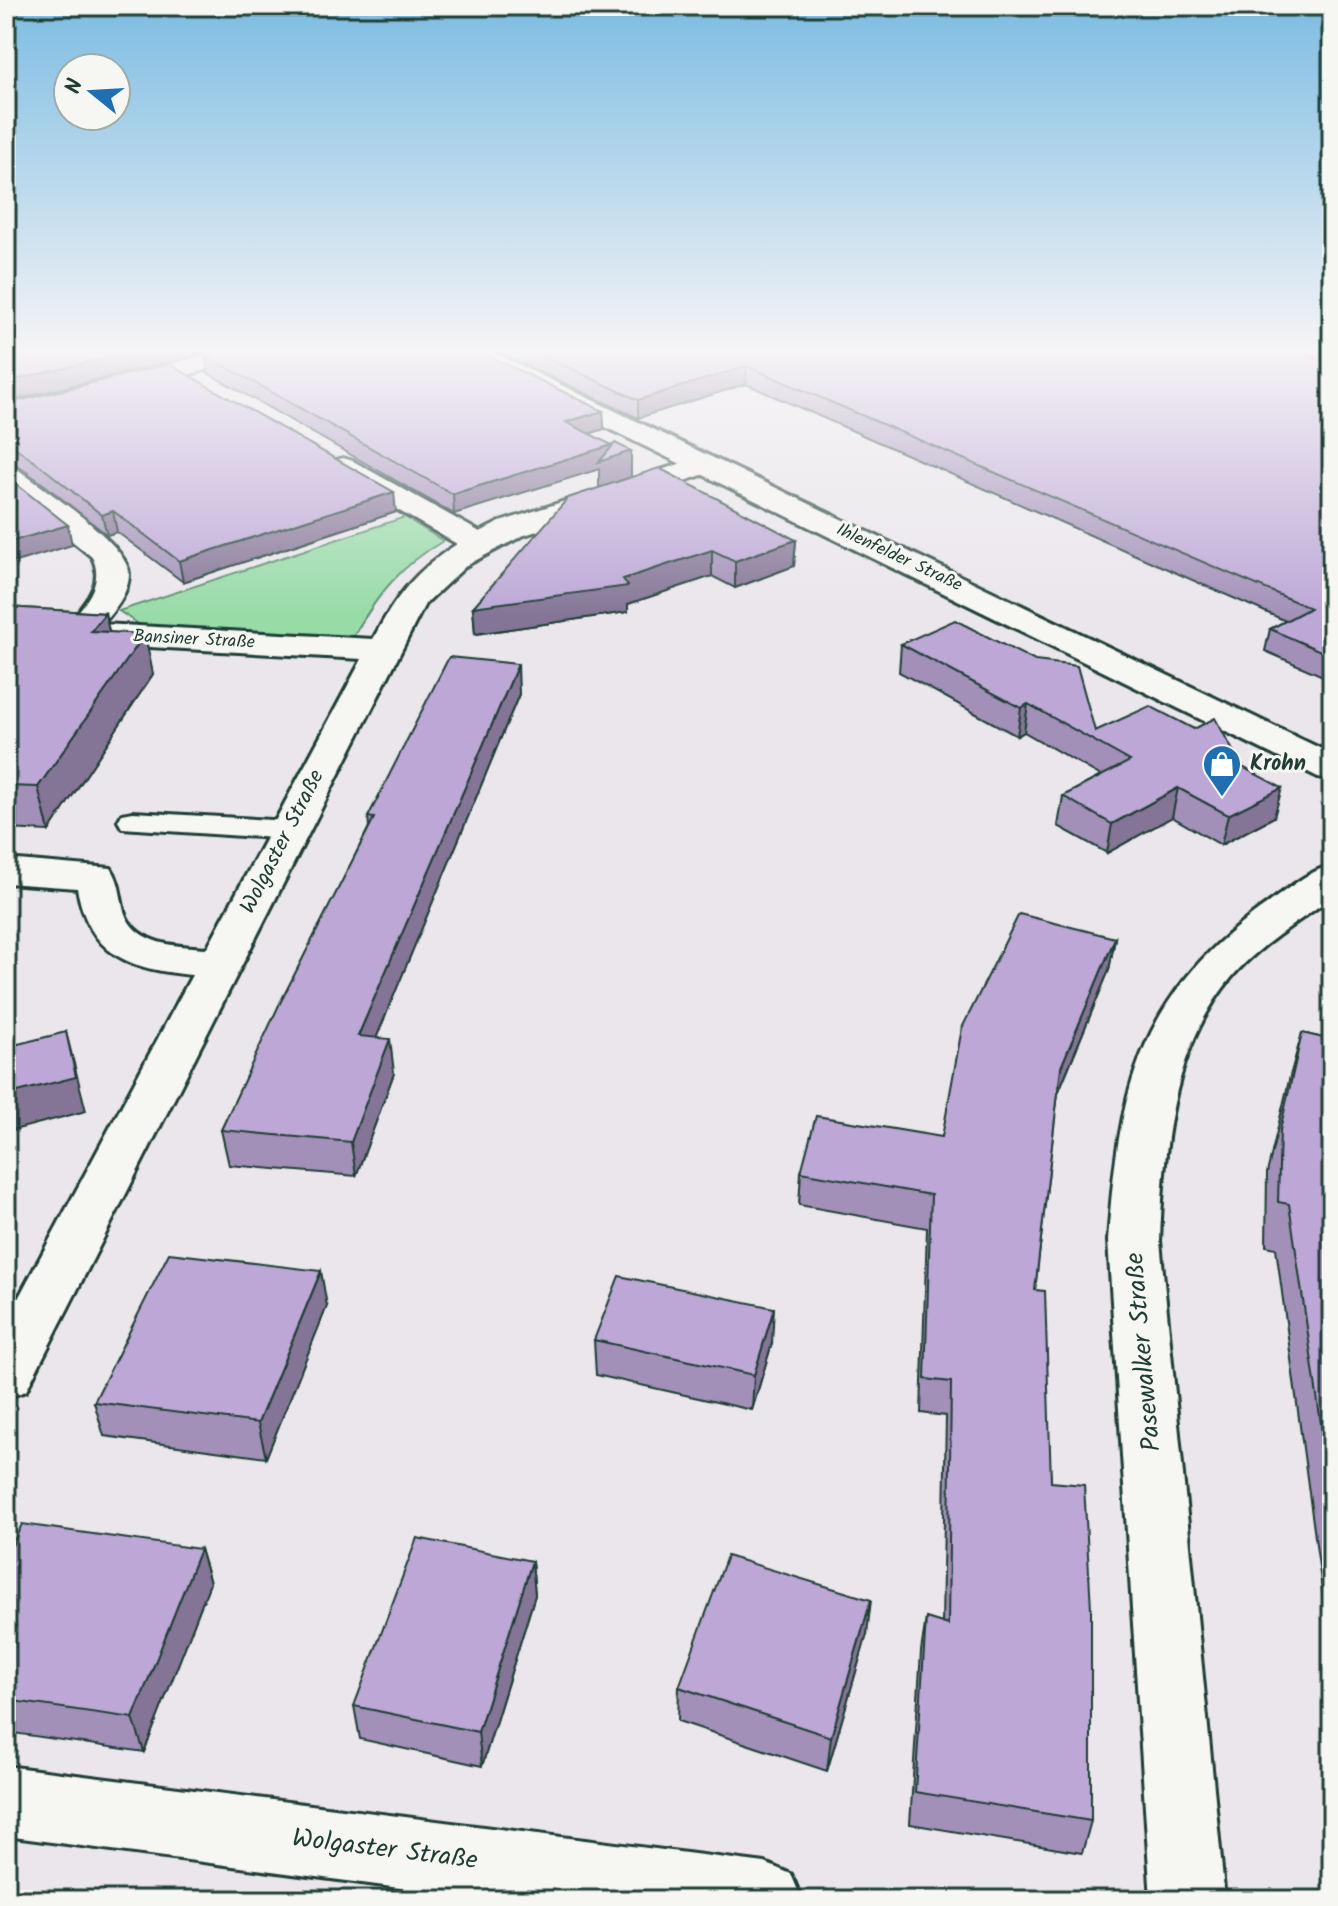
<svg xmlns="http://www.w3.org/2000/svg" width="1338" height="1906" font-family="Kalam,sans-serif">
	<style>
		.green { fill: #97dba7; stroke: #5b8c6e; stroke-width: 2 }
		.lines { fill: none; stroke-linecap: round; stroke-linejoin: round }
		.service-casing { stroke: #1f3d34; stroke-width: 6 }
		.minor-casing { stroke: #1f3d34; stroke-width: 6 }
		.secondary-casing { stroke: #1f3d34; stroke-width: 6 }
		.service { fill: #f6f6f2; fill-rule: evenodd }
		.minor { fill: #f6f6f2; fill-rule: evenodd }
		.secondary { fill: #f6f6f2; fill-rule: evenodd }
		.wall { fill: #a290b8; stroke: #1f3d34; stroke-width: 2 }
		.shaded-wall { fill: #847596; stroke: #1f3d34; stroke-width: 2 }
		.building { fill: #bca7d6; stroke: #1f3d34; stroke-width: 2 }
		.labels { text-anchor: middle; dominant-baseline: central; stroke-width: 6; stroke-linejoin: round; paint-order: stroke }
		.far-street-label { font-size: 18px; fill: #1f3d34; stroke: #f6f6f2 }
		.poi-label { font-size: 22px; font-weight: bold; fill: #1f3d34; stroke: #f6f6f2; text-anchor: start }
		.street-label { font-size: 22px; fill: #1f3d34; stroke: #f6f6f2 }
		.near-street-label { font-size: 26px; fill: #1f3d34; stroke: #f6f6f2 }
	</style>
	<rect width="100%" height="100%" fill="#eae6ec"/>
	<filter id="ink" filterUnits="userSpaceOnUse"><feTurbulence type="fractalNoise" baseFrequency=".0125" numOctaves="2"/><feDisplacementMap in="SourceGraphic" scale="16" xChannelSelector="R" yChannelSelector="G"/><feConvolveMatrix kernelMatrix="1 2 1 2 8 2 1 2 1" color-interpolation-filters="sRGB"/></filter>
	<g filter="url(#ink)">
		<path class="green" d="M 405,517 L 443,541 C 400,566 378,594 353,637 L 143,627 L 119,611 Z"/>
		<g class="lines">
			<defs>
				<path id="service" d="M 133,812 L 289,821 L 300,823 L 305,830 L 300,837 L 289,839 L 122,828 L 118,821 L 122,814 Z"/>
				<g id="minor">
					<path d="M 230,349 L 273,349 L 269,354 L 6,421 L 6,405 Z"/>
					<path d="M 704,456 L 714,459 L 718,465 L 714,471 L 522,536 L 467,565 L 425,604 L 26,1391 L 6,1398 L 6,1321 L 192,975 C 130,969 89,956 77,888 L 6,883 L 6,859 L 111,868 C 120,881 120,896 124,911 C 135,946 177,946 207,948 L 362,659 L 6,639 L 6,619 L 70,622 C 85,603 105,582 92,557 L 6,488 L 6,465 L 16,468 C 42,488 128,543 129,574 C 129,593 114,610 103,624 L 373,639 C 396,596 415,571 457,544 L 333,473 L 329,467 L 333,461 L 343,458 L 353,461 L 480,532 L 500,522 Z"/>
					<path d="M 1332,865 L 1332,897 C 1298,922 1258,946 1231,978 C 1170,1052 1164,1149 1160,1241 L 1225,1900 L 1151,1900 L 1108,1241 C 1118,1097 1136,1000 1259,910 C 1282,894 1305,872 1332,865 Z"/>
					<path d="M 6,1766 L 765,1863 L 791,1874 L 802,1900 L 490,1900 L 6,1836 Z"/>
				</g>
				<path id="secondary" d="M 453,349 L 486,349 L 1332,754 L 1332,780 L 1318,777 L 457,354 Z"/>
			</defs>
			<use href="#service" class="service-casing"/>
			<use href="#minor" class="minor-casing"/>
			<use href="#secondary" class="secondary-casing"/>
			<use href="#service" class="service"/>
			<use href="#minor" class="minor"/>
			<use href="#secondary" class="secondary"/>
		</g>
		<g class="wall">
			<path d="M 492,349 L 1285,349 L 1332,364 L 1332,680 L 1265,651 L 1270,629 L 1286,621 L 746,384 L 638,418 Z"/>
			<path d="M 1295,349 L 1332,349 L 1332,361 Z"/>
			<path d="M 205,355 L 603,411 L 604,429 L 589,434 L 612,447 L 631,451 L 631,477 L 796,540 L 794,566 L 735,588 L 712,576 L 628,604 L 628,612 L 475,634 L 473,607 L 599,488 L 599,469 L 454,514 L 208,373 Z"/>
			<path d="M 6,404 L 396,512 L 183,582 L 117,532 L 107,535 L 46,486 L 18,466 L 6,463 Z"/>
			<path d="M 6,607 L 105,613 L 109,632 L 153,674 L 49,831 L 6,829 Z"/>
			<path d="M 901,644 L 1095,731 L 1234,762 L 1274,817 L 1221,845 L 1172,817 L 1107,853 L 1058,826 L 1063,796 L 1101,776 L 1024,732 L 1017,736 L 899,672 Z"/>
			<path d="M 519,694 L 376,1038 L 394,1073 L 356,1176 L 229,1165 L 221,1130 L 369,827 L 368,817 Z"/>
			<path d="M 1115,938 L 1109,970 L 1058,1093 L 1035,1290 L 1051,1482 L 1091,1821 L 1082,1853 L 910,1824 L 921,1651 L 926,1618 L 942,1623 L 946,1416 L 921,1413 L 927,1228 L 799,1205 L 801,1172 L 942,1137 Z"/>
			<path d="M 1302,1033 L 1332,1040 L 1332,1605 L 1324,1604 L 1276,1248 L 1266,1246 L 1267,1173 L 1290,1076 Z"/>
			<path d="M 327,1306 L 266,1458 L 104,1436 L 94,1402 Z"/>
			<path d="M 594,1340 L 772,1343 L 752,1410 L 596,1375 Z"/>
			<path d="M 200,1549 L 210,1583 L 144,1752 L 6,1732 L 6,1558 Z"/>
			<path d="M 532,1561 L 535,1595 L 482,1766 L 360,1739 L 354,1706 Z"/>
			<path d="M 867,1634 L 827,1771 L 678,1721 L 679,1687 Z"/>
		</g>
		<g class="shaded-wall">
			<path d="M 144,349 L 218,349 L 6,402 L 6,382 Z"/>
			<path d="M 747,366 L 746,384 L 638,418 L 638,400 Z"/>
			<path d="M 603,411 L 604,429 L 566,441 L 566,422 Z"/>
			<path d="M 612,445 L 612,457 L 631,451 L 631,477 L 599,488 L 599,469 L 454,514 L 453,494 Z"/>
			<path d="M 394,492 L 396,512 L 183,582 L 179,561 Z"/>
			<path d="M 113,511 L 117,532 L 107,535 L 102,515 Z"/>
			<path d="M 68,525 L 72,545 L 6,565 L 6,543 Z"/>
			<path d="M 796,540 L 794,566 L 735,588 L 735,561 Z"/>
			<path d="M 712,550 L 712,576 L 628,604 L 628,612 L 475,634 L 473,607 L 623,579 Z"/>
			<path d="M 105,613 L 114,653 L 91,631 Z"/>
			<path d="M 145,634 L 153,674 L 49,831 L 38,787 Z"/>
			<path d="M 518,664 L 519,694 L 363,1070 L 358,1036 Z"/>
			<path d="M 1028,704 L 1024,732 L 1017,736 L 1021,708 Z"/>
			<path d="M 1178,788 L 1172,817 L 1107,853 L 1112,824 Z"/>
			<path d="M 1282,788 L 1274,817 L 1221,845 L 1228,815 Z"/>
			<path d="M 1115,938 L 1109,970 L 1055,1100 L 1061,1067 Z"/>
			<path d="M 66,1032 L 86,1111 L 6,1132 L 6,1095 Z"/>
			<path d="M 390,1039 L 394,1073 L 356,1176 L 351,1142 Z"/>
			<path d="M 321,1271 L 327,1306 L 266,1458 L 258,1423 Z"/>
			<path d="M 774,1308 L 772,1343 L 752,1410 L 754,1375 Z"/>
			<path d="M 200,1549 L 210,1583 L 144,1752 L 133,1718 Z"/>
			<path d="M 532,1561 L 535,1595 L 482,1766 L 478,1732 Z"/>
			<path d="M 871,1600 L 867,1634 L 827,1771 L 831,1737 Z"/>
		</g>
		<g class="building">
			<path d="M 6,349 L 144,349 L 6,382 Z"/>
			<path d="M 229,349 L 475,349 L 603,411 L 566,422 L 612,445 L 453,494 L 205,355 Z"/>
			<path d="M 529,349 L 1285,349 L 1332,364 L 1332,656 L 1270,629 L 1310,608 L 747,366 L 638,400 Z"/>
			<path d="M 169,364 L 394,492 L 179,561 L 113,511 L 102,515 L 42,467 L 13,446 L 6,444 L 6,404 Z"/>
			<path d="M 615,443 L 631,451 L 599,462 Z"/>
			<path d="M 659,468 L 796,540 L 735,561 L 712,550 L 623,579 L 628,586 L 473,607 L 568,498 Z"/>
			<path d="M 6,476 L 68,525 L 6,543 Z"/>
			<path d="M 6,607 L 105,613 L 91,631 L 145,634 L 38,787 L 6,786 Z"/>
			<path d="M 955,620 L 1035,661 L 1077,666 L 1095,731 L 1150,706 L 1194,729 L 1215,718 L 1236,756 L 1229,760 L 1282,788 L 1228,815 L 1178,788 L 1112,824 L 1063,796 L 1130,761 L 1028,704 L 1021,708 L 901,644 Z"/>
			<path d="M 449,657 L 518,664 L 358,1036 L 390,1039 L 351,1142 L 221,1130 L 279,1005 L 374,818 L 368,817 Z"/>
			<path d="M 1019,914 L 1115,938 L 1061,1067 L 1035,1290 L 1045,1291 L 1051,1482 L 1084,1485 L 1091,1608 L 1091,1821 L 915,1792 L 926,1618 L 948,1625 L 951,1382 L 925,1379 L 931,1195 L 801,1172 L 816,1116 L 942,1137 L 962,1028 Z"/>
			<path d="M 66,1032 L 76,1077 L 6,1095 L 6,1047 Z"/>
			<path d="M 1302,1033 L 1332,1040 L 1332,1499 L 1289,1204 L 1278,1202 L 1280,1130 Z"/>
			<path d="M 169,1253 L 321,1271 L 258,1423 L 94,1402 Z"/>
			<path d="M 619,1276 L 774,1308 L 754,1375 L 594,1340 Z"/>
			<path d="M 22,1524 L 200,1549 L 133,1718 L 6,1700 L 6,1558 Z"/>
			<path d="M 417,1538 L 532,1561 L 478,1732 L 354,1706 Z"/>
			<path d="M 727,1556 L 871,1600 L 831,1737 L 679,1687 Z"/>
		</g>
	</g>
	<linearGradient id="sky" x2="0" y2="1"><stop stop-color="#7cbce2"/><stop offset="0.57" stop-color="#f6f4f6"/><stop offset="1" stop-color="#f6f4f6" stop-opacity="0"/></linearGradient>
	<rect width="1338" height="616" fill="url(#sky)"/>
	<defs>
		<symbol id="shop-pin" viewBox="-11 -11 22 30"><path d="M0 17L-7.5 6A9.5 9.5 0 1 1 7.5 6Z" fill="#1f6fb2" stroke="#f6f6f2"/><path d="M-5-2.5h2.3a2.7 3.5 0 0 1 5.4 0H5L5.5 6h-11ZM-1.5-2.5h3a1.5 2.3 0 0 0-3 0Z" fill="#fff"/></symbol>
	</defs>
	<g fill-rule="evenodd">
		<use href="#shop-pin" x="1200" y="742" width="44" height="60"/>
	</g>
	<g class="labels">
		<g class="far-street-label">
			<text transform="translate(899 558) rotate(25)">Ihlenfelder Straße</text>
			<text transform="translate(194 640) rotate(3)">Bansiner Straße</text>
		</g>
		<g class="poi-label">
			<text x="1250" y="764">Krohn</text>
		</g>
		<g class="street-label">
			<text transform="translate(283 842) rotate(-63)">Wolgaster Straße</text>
		</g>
		<g class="near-street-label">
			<text transform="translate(1144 1352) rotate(-95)">Pasewalker Straße</text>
			<text transform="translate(385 1850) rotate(7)">Wolgaster Straße</text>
		</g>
	</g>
	<rect width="1338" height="1906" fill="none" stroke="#f6f6f2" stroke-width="32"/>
	<rect x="16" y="16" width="1306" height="1874" fill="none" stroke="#1f3d34" stroke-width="3" filter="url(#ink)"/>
	<g transform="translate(92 92) rotate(288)"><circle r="38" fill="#f6f6f2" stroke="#a0aca6" stroke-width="2"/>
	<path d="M0-6L14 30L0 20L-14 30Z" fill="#1f6fb2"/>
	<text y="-12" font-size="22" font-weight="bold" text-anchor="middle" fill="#1f3d34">N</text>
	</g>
</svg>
